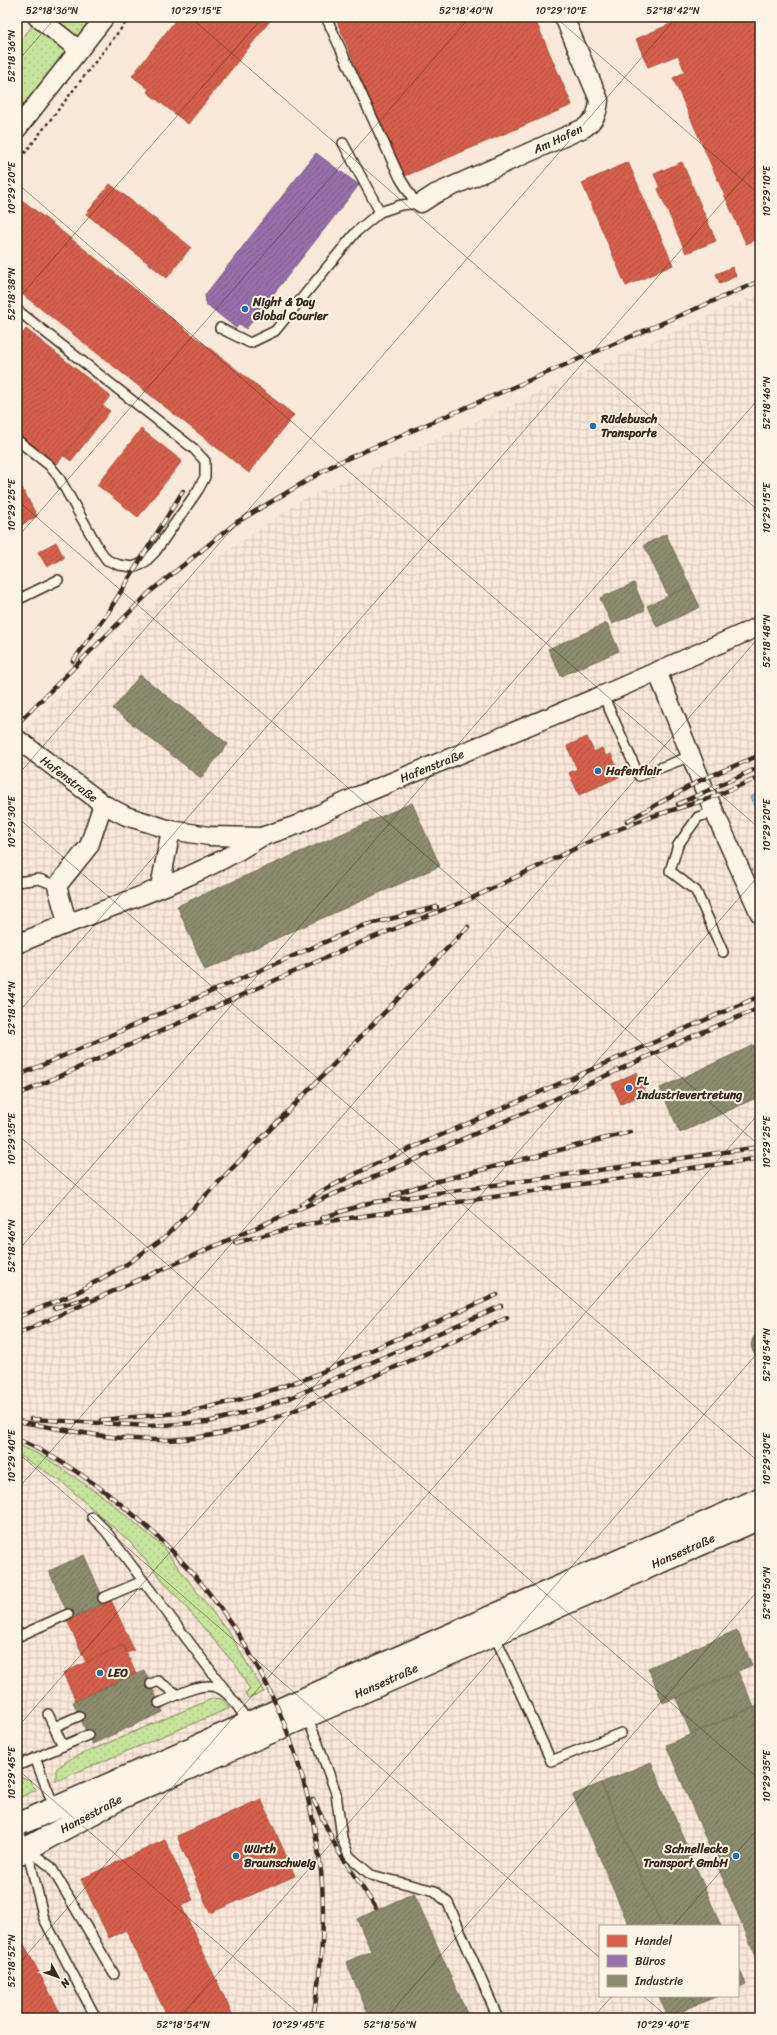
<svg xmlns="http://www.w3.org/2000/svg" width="777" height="2035" font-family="Sriracha,sans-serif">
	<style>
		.built { fill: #fae8d9 }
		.industrial { fill: url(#industrial-grid); fill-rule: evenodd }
		.grass { fill: url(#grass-dots); stroke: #80875c }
		.water { fill: url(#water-ripples); stroke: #648e8f }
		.shops { fill: url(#shops-hatch); stroke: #a8503f }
		.offices { fill: url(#offices-hatch); stroke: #7d5b81 }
		.industry { fill: url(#industry-hatch); stroke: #746f56 }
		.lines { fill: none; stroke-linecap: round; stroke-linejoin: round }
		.lane-casing { stroke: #3b2a1e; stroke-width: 12 }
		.street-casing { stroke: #3b2a1e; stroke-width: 21 }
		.secondary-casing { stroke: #3b2a1e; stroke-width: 25 }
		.path { stroke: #3b2a1e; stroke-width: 2.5; stroke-dasharray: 3 3; stroke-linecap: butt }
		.lane { stroke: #fcf5e5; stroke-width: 9 }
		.street { stroke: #fcf5e5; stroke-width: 18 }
		.secondary { stroke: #fcf5e5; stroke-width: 22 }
		.rail-casing { stroke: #3b2a1e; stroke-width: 4.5 }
		.rail { stroke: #fcf5e5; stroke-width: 3; stroke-dasharray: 9; stroke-linecap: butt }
		.ticks { fill: none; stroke: #3b2a1e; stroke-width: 1; stroke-opacity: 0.45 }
		.poi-dot { fill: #1f6fb2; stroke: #fcf5e5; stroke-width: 1.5 }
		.labels { text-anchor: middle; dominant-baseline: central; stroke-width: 4; stroke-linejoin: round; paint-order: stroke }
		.street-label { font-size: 12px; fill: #3b2a1e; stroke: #fcf5e5 }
		.poi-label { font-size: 12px; font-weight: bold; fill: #3b2a1e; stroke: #fcf5e5; text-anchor: start }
		.neatline { fill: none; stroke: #3b2a1e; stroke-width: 1.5 }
		.ticks-label { font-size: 10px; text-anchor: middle; fill: #3b2a1e }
	</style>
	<defs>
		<pattern id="industrial-grid" width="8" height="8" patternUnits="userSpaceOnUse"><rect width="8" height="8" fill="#fae8d9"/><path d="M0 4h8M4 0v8" fill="none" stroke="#d7c7ba"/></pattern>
		<pattern id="grass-dots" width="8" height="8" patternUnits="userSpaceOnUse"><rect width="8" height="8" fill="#c6e49b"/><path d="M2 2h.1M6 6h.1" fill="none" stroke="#abc485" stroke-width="1.8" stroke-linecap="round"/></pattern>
		<pattern id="water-ripples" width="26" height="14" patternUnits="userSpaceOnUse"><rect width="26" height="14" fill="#80d0db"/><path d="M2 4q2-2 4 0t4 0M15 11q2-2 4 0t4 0" fill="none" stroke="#6aa9b1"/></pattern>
		<pattern id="shops-hatch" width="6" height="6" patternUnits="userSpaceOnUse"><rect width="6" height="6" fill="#d6604d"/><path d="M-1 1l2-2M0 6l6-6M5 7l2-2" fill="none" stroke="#af4f3f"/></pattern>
		<pattern id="offices-hatch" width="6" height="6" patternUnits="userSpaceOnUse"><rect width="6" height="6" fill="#9970ab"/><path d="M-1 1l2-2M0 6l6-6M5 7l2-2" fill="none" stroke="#7e5c8b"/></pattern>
		<pattern id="industry-hatch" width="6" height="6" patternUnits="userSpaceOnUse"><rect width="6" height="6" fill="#8c8c6e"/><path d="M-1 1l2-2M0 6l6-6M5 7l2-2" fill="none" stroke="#74735a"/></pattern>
	</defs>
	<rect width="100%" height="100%" fill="#fcf5e5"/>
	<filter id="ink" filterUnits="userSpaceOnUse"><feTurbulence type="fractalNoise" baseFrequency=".025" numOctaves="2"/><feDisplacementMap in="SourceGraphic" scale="8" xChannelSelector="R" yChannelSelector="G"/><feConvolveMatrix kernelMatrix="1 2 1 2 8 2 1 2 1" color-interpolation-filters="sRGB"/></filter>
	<g filter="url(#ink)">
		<path class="built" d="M 17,17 L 760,17 L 760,294 L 715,313 L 167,592 L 17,737 Z"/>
		<path class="industrial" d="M 760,294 L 760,2018 L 17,2018 L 17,737 L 167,592 L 304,499 L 715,313 ZM 600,1926 L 738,1926 L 738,1996 L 600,1996 Z"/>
		<g class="grass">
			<path d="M 39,17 L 104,17 L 17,127 L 17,45 Z"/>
			<path d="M 17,1444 L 46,1458 L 108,1500 L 161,1545 L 231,1636 L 264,1692 L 248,1698 L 245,1693 L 250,1690 L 238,1668 L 130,1542 L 62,1482 L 17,1454 Z"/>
			<path d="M 214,1698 L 222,1699 L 230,1708 L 56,1781 L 56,1769 L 70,1759 Z"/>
			<path d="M 18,1776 L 30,1781 L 36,1790 L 17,1799 Z"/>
		</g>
		<path class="water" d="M 760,793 L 760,820 L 750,797 Z"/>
		<g class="shops">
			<path d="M 178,17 L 273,17 L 188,124 L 147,92 L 149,89 L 132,76 Z"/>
			<path d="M 335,17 L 534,17 L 572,105 L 403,177 Z"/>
			<path d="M 686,17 L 760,17 L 760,238 L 746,244 L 673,78 L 685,72 L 678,55 L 648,67 L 636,39 Z"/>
			<path d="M 628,162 L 673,265 L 626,286 L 582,183 Z"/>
			<path d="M 682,162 L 688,176 L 660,188 L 654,174 Z"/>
			<path d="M 688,176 L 716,241 L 686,253 L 658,189 Z"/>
			<path d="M 110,184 L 191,247 L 167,278 L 86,214 Z"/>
			<path d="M 17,196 L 294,415 L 249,473 L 17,290 Z"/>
			<path d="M 732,267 L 736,276 L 720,284 L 716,274 Z"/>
			<path d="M 26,329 L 110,396 L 57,464 L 17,433 L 17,341 Z"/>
			<path d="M 103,406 L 110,411 L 71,461 L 64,456 Z"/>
			<path d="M 141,429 L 182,461 L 138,517 L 97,485 Z"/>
			<path d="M 21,486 L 37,516 L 18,527 L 17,488 Z"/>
			<path d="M 56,542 L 64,558 L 47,567 L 38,552 Z"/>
			<path d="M 587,737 L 594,752 L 602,748 L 606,756 L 611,754 L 621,776 L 579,795 L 569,773 L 577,769 L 567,746 Z"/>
			<path d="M 637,1072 L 646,1093 L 621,1104 L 612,1084 Z"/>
			<path d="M 111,1600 L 134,1650 L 127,1653 L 123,1645 L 86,1662 L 67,1620 Z"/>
			<path d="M 123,1645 L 136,1674 L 76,1701 L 63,1673 Z"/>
			<path d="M 261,1799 L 295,1876 L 210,1913 L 177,1836 Z"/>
			<path d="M 165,1840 L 193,1900 L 181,1905 L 234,2018 L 168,2018 L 126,1930 L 109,1938 L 81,1879 Z"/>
			<path d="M 17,1931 L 63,2018 L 17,2018 Z"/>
		</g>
		<path class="offices" d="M 316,153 L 359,185 L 246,329 L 240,324 L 236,328 L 206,304 L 205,295 Z"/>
		<g class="industry">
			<path d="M 666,534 L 690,586 L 668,596 L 644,545 Z"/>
			<path d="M 634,583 L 645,610 L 612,624 L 600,598 Z"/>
			<path d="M 690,586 L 700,607 L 657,627 L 647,606 Z"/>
			<path d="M 607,623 L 619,651 L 561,676 L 548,649 Z"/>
			<path d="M 140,675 L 228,744 L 201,778 L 113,709 Z"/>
			<path d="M 412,803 L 440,866 L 205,970 L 177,906 Z"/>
			<path d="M 754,1045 L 760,1057 L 760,1096 L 680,1133 L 660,1088 Z"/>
			<path d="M 760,1330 L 760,1361 L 753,1352 L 751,1345 L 753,1338 Z"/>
			<path d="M 84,1555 L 105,1603 L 70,1619 L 49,1571 Z"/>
			<path d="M 737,1630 L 752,1665 L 663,1703 L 648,1668 Z"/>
			<path d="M 144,1670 L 163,1712 L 92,1744 L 73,1702 Z"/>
			<path d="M 738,1672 L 754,1707 L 691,1734 L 676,1698 Z"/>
			<path d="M 760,1705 L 760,1966 L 666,1745 Z"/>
			<path d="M 651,1762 L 721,1926 L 662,1926 L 601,1783 Z"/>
			<path d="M 601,1783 L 662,1926 L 629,1926 L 573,1795 Z"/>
			<path d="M 414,1893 L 469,2018 L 370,2018 L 346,1962 L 371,1951 L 357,1919 Z"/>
			<path d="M 738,1966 L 746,1984 L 738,1988 Z"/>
			<path d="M 659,1996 L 692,1996 L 696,2005 L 668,2017 Z"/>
			<path d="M 692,1996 L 718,1996 L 696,2005 Z"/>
		</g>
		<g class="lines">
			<defs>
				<g id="lane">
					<path d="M 326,17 L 400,178 L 413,199 L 421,203"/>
					<path d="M 343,143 L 380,212"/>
					<path d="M 17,310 L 194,449 L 205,461 L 205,477 L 198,490 L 155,552 L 145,562 L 133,567 L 119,565 L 107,560 L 99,549 L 58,476 L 49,465 L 17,440"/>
					<path d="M 220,328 L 250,343 L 275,331 L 356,232 L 380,212 L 401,205 L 421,203"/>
					<path d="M 17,600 L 58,580"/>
					<path d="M 603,695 L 639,776 L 691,756"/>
					<path d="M 714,812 L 698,817 L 678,845 L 670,871 L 696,891 L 723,952"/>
					<path d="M 17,882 L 39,879 L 57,886"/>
					<path d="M 92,1517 L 105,1530 L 229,1695"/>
					<path d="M 103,1598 L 143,1581"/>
					<path d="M 494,1634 L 551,1761 L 621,1733"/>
					<path d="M 17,1637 L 68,1614"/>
					<path d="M 151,1684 L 158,1681 L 178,1695"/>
					<path d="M 159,1703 C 207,1682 219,1672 248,1723"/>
					<path d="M 48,1714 L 63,1746"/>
					<path d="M 306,1715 L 317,1741 L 336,1793 L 342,1838 L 349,1856 L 371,1875 L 435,1891 L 448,1903 L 498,2018"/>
					<path d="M 54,1727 L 79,1716"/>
					<path d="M 35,1758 L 55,1809"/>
					<path d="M 17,1766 L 88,1735"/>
					<path d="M 17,1829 L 27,1849 L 44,1919 L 96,2018"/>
					<path d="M 27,1849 L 51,1867 L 114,1974"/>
				</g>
				<g id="street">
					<path d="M 37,17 L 79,50"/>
					<path d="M 17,129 L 105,17"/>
					<path d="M 421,203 L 435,194 L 584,128 C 595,120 598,113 599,100 L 564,17"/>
					<path d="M 657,671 L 705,791 L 760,914"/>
					<path d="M 17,739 L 103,804 L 126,816 L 171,830 L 209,836 L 261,837 L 297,825 L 358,796 L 603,695 L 760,626"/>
					<path d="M 160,887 L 171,830"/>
					<path d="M 67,922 L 57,886 L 89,846 L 103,804"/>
					<path d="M 17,944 C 96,910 190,884 261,837"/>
				</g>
				<g id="secondary">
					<path d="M 17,1825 L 760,1499"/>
					<path d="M 17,1854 L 122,1797 L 760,1518"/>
				</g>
			</defs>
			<use href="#lane" class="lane-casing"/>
			<use href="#street" class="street-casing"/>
			<use href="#secondary" class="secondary-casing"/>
			<path class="path" d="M 17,163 L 130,17"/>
			<use href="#lane" class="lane"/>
			<use href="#street" class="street"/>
			<use href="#secondary" class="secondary"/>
			<defs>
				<g id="rail">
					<path d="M 73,661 L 107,614 L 183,491"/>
					<path d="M 17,724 L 151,591 L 237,522 L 337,463 L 760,281"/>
					<path d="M 678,804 L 760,767"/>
					<path d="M 627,821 L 701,780 L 760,755"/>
					<path d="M 17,1076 L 362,926 L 437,907"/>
					<path d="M 17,1095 L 359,943 L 470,899 L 597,838 L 647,818 L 708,799 L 760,777"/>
					<path d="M 392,1195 L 430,1183 L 630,1132"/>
					<path d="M 301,1205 L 322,1191 L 375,1164 L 760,996"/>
					<path d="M 322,1218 L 368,1203 L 760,1147"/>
					<path d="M 235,1243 L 302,1225 L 760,1158"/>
					<path d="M 54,1308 L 88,1298"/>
					<path d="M 18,1317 L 74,1294 L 127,1264 L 165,1237 L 468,927"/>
					<path d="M 17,1334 L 280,1217 L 531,1110 L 688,1038 L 760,1008"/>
					<path d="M 31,1419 L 149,1426 L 208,1422 L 251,1411 L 292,1397 L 501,1306"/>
					<path d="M 101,1420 L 189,1412 L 254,1396 L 308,1378 L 497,1295"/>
					<path d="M 17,1421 C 65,1430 112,1440 161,1440 C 235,1440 302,1408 368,1379 C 414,1359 460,1338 507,1318"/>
					<path d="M 17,1439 C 53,1455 87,1477 118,1502 C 236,1596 303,1722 321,1871 C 326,1920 321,1970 313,2018"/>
					<path d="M 313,1799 L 338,1851 L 376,1908"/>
				</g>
			</defs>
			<use href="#rail" class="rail-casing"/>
			<use href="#rail" class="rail"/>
		</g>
	</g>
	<path class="ticks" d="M 190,17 L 760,512M 555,17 L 760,195M 17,62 L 56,17M 17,183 L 760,829M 17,300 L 263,17M 17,500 L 760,1146M 17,538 L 470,17M 17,776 L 677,17M 17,817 L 760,1463M 17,1014 L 760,159M 17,1134 L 760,1780M 17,1252 L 760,397M 17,1452 L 600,1958M 17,1490 L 760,636M 17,1728 L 760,874M 17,1769 L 304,2018M 673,1926 L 760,1826M 17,1966 L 760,1112M 643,1996 L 669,2018M 179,2018 L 760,1350M 386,2018 L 760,1588M 593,2018 L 612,1996"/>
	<g class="poi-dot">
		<circle cx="245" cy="309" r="4"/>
		<circle cx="593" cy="426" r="4"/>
		<circle cx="598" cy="771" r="4"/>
		<circle cx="629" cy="1088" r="4"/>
		<circle cx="100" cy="1673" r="4"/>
		<circle cx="236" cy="1856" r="4"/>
		<circle cx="736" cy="1856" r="4"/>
	</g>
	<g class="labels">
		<g class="street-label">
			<text transform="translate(558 139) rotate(-25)">Am Hafen</text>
			<text transform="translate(432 766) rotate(-22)">Hafenstraße</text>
			<text transform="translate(69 779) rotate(37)">Hafenstraße</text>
			<text transform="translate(683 1551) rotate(-24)">Hansestraße</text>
			<text transform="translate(386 1681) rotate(-24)">Hansestraße</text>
			<text transform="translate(91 1814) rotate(-28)">Hansestraße</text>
		</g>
		<g class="poi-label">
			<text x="253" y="302">Night &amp; Day<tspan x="253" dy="14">Global Courier</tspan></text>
			<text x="601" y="419">Rüdebusch<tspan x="601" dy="14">Transporte</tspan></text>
			<text x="606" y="771">Hafenflair</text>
			<text x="637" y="1081">FL<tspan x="637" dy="14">Industrievertretung</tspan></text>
			<text x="108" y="1673">LEO</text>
			<text x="244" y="1849">Würth<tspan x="244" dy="14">Braunschweig</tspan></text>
			<text x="728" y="1849" text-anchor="end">Schnellecke<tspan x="728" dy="14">Transport GmbH</tspan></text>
		</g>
	</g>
	<rect width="777" height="2035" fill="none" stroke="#fcf5e5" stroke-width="44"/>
	<rect x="599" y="1925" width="140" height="72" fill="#fcf5e5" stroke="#afa495"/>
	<rect x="607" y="1935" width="20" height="12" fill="#d6604d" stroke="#afa495"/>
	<text x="635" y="1945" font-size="12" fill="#3b2a1e">Handel</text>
	<rect x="607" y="1955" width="20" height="12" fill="#9970ab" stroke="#afa495"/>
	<text x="635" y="1965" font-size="12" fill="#3b2a1e">Büros</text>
	<rect x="607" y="1975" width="20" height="12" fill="#8c8c6e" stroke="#afa495"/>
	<text x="635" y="1985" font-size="12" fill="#3b2a1e">Industrie</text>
	<g transform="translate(58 1977) rotate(131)" stroke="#fcf5e5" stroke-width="3" paint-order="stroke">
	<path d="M0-3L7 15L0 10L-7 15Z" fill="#3b2a1e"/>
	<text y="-6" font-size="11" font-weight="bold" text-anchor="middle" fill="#3b2a1e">N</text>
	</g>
	<rect x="22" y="22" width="733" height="1991" class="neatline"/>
	<g class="ticks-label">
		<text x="52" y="14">52°18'36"N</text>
		<text x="196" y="14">10°29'15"E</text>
		<text x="466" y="14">52°18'40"N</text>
		<text x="561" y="14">10°29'10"E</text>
		<text x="673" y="14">52°18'42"N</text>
		<text transform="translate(11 56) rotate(-90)" y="4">52°18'36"N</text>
		<text transform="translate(11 188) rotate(-90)" y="4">10°29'20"E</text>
		<text transform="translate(766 191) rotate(-90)" y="4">10°29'10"E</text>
		<text transform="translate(11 294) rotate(-90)" y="4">52°18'38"N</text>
		<text transform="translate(766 403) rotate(-90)" y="4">52°18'46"N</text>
		<text transform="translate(11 505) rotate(-90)" y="4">10°29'25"E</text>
		<text transform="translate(766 508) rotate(-90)" y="4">10°29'15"E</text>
		<text transform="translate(766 641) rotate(-90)" y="4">52°18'48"N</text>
		<text transform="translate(11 822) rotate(-90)" y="4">10°29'30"E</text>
		<text transform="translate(766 825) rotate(-90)" y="4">10°29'20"E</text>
		<text transform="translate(11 1008) rotate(-90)" y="4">52°18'44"N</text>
		<text transform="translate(11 1139) rotate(-90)" y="4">10°29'35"E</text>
		<text transform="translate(766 1142) rotate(-90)" y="4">10°29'25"E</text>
		<text transform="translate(11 1246) rotate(-90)" y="4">52°18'46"N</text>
		<text transform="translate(766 1355) rotate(-90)" y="4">52°18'54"N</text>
		<text transform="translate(11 1456) rotate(-90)" y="4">10°29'40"E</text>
		<text transform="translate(766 1459) rotate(-90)" y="4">10°29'30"E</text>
		<text transform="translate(766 1593) rotate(-90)" y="4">52°18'56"N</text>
		<text transform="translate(11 1773) rotate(-90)" y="4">10°29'45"E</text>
		<text transform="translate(766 1776) rotate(-90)" y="4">10°29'35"E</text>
		<text transform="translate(11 1961) rotate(-90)" y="4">52°18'52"N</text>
		<text x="183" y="2028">52°18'54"N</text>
		<text x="298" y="2028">10°29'45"E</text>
		<text x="390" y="2028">52°18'56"N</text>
		<text x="663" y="2028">10°29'40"E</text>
	</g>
</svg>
